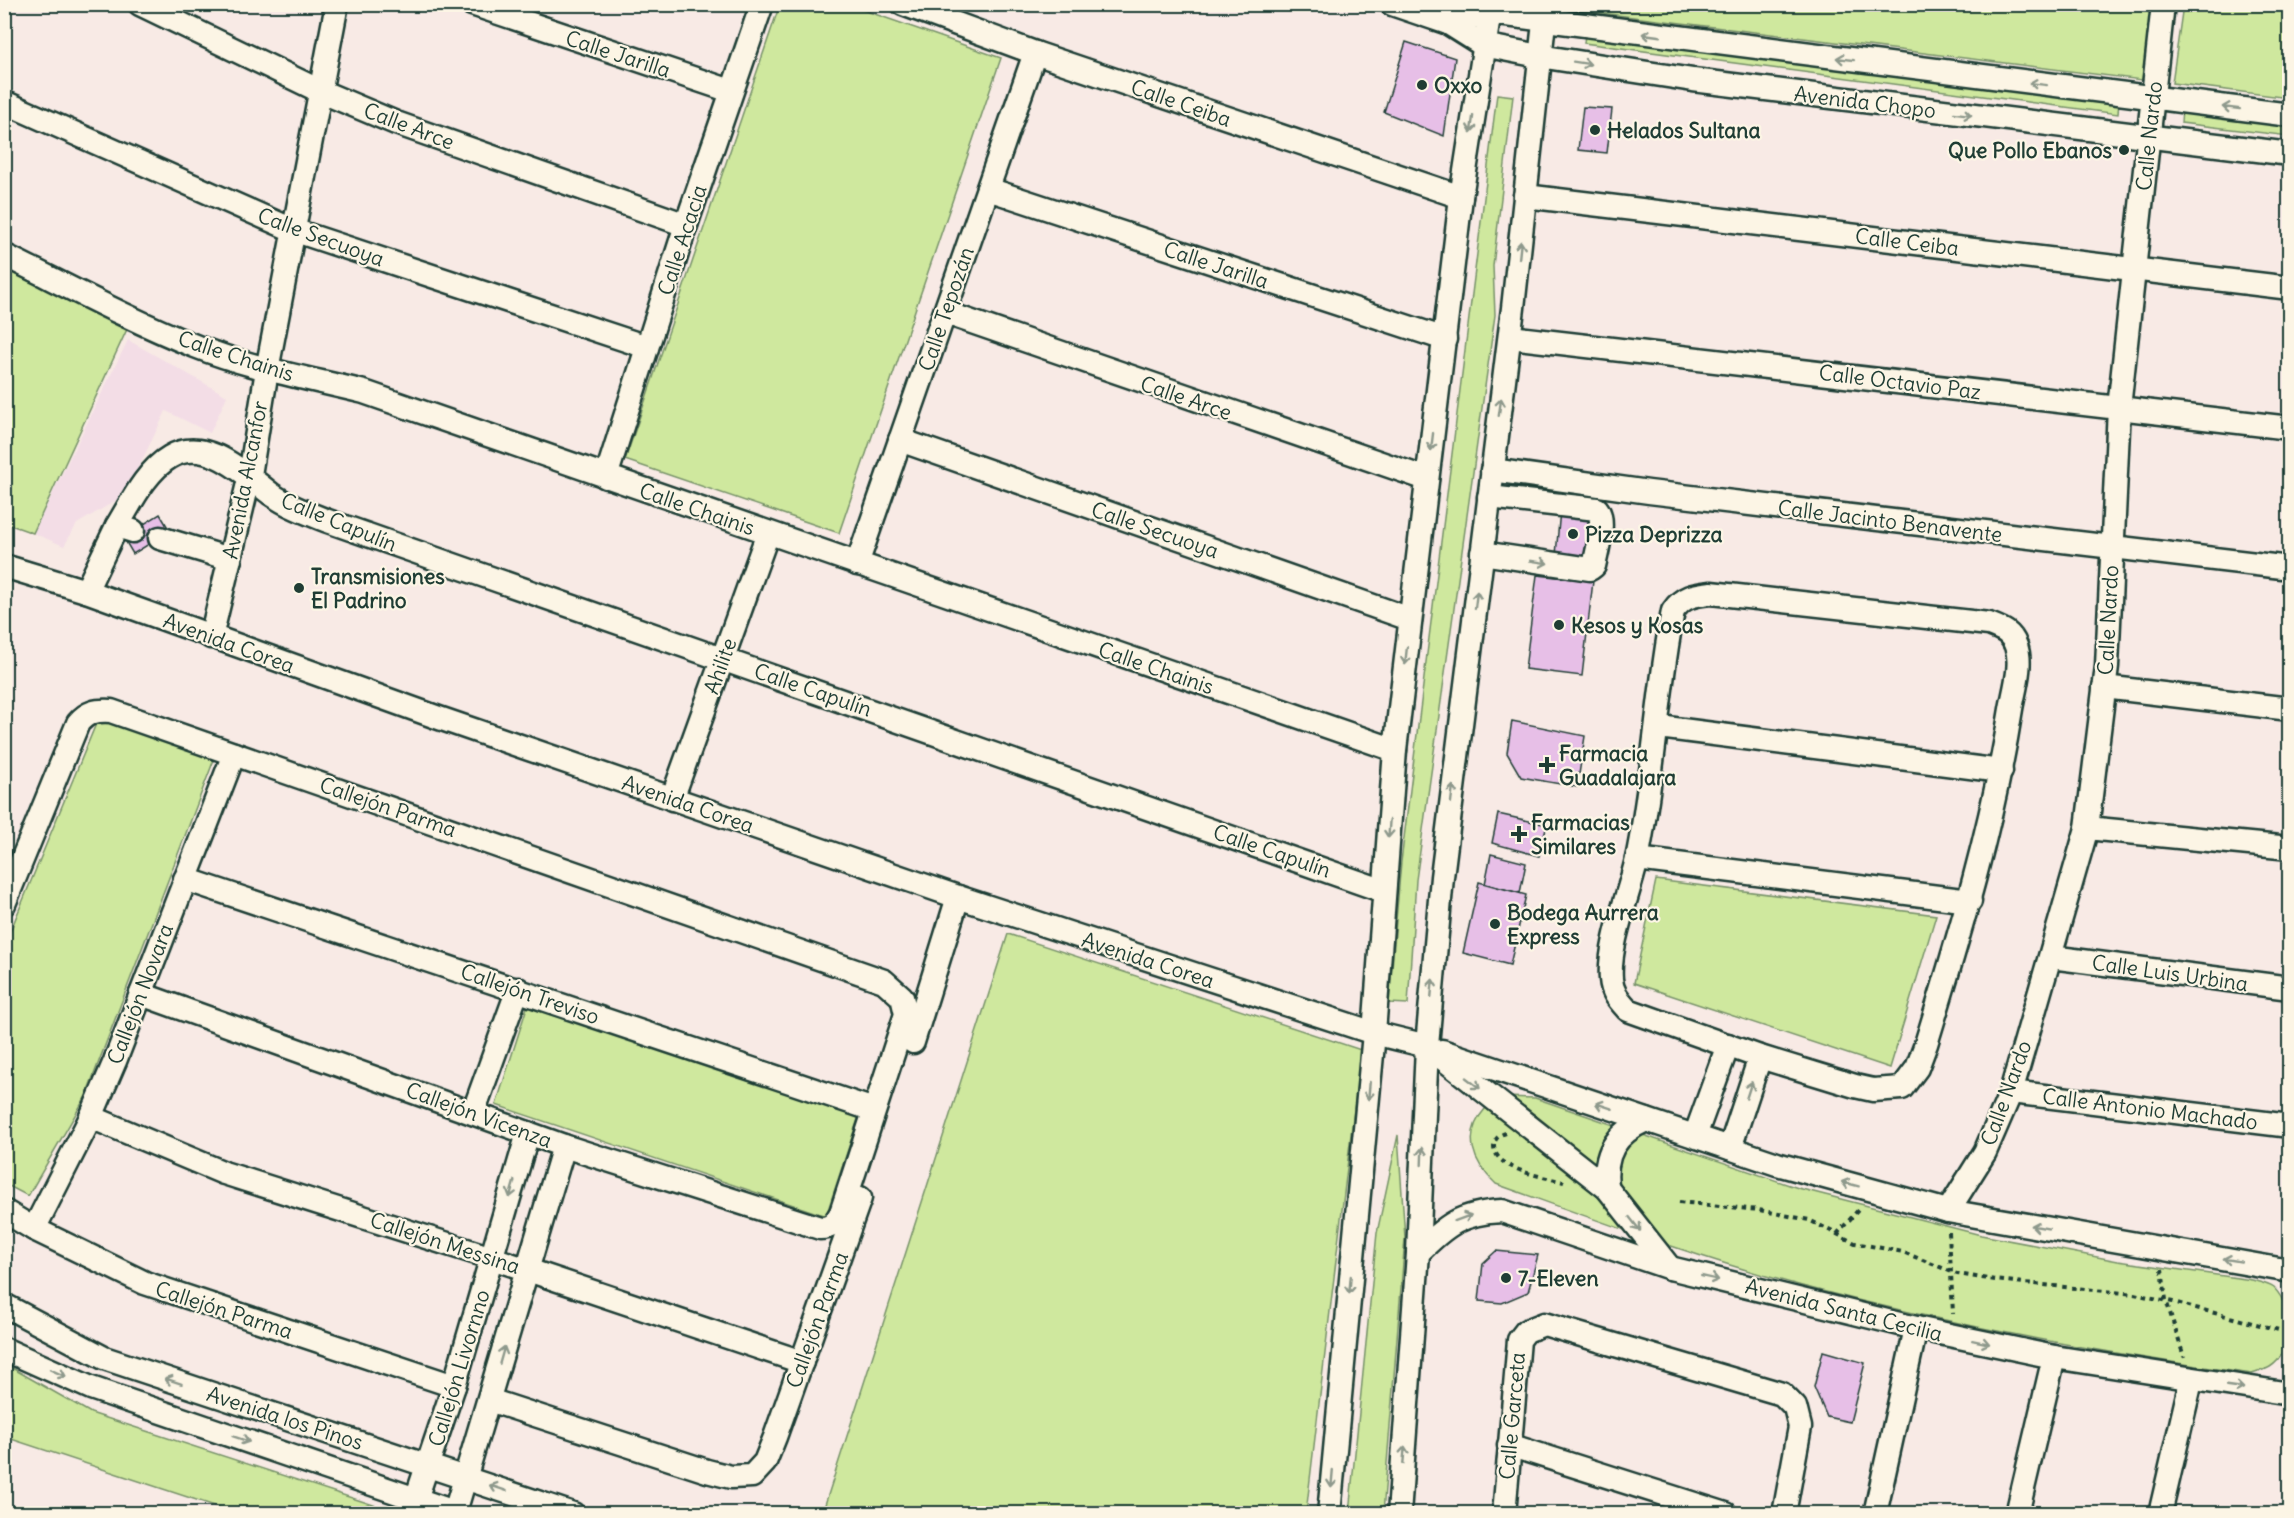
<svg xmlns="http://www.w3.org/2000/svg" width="2294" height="1518" font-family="Delius,sans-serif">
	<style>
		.built { fill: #f3dde6 }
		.green { fill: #cfe89e; stroke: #779269; stroke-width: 1.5 }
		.building { fill: #e7bfe7; stroke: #1f3d34; stroke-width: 1.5 }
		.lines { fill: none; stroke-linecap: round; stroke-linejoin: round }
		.minor-casing { stroke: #1f3d34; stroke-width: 27 }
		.path { stroke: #1f3d34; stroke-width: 4; stroke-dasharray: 4.5 4.5; stroke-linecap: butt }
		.minor { stroke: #fcf5e5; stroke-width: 22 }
		.oneway { stroke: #8e998c }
		.poi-dot { fill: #1f3d34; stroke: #fcf5e5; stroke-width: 2 }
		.labels { text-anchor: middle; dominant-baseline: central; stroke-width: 4.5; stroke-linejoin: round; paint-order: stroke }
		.street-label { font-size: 21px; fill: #1f3d34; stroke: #fcf5e5 }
		.poi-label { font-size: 21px; font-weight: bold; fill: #1f3d34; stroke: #fcf5e5; text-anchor: start }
	</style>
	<rect width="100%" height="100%" fill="#f8eae5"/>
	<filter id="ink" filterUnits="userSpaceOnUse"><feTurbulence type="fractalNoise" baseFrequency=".0167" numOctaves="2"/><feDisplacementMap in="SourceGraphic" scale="12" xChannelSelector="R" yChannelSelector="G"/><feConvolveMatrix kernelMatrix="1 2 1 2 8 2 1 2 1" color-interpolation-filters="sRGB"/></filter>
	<g filter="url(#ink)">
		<path class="built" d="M 128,340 L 227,396 L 210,433 L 166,411 L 125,495 L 77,524 L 64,546 L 33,533 Z"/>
		<g class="green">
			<path d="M 780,4 L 849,5 L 1001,58 L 839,533 L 625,460 Z"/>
			<path d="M 1569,4 L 2152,5 L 2142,80 L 1568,9 Z"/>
			<path d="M 2183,5 L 2289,5 L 2289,98 L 2172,83 Z"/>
			<path d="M 1585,34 L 2119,99 L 2118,114 L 1584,43 Z"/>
			<path d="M 1497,94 L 1513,96 L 1493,266 L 1495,315 L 1416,880 L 1408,1004 L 1389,1003 L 1401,862 Z"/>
			<path d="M 2182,108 L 2289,121 L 2289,136 L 2181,123 Z"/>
			<path d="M 4,268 L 128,327 L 33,533 L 5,523 Z"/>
			<path d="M 98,719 L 215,757 L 85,1098 L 28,1196 L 5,1184 L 5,944 Z"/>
			<path d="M 1656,880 L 1936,915 L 1890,1068 L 1634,983 Z"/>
			<path d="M 1008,934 L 1361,1050 L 1306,1513 L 822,1514 Z"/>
			<path d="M 528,1004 L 859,1116 L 826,1216 L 496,1105 Z"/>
			<path d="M 1506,1097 L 1535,1098 L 1798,1188 L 1981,1235 L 2118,1261 L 2252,1280 C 2259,1282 2269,1284 2274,1288 C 2294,1308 2294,1352 2270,1367 C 2265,1370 2258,1372 2252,1374 C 2100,1353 1951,1325 1802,1286 C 1698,1258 1597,1220 1496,1184 C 1473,1163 1462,1135 1485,1109 C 1490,1103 1500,1100 1506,1097 Z"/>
			<path d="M 1398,1135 L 1405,1238 L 1383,1513 L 1349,1513 L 1377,1233 Z"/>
			<path d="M 5,1364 L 91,1413 L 398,1513 L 236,1513 L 5,1437 Z"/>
		</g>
		<g class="building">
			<path d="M 1688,4 L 1711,4 L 1711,8 Z"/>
			<path d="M 1406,42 L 1455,58 L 1444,136 L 1384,112 Z"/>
			<path d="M 1583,107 L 1612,109 L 1607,153 L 1578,150 Z"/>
			<path d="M 1560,510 L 1589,512 L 1585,558 L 1556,555 Z"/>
			<path d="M 160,514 L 170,531 L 133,554 L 123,537 Z"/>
			<path d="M 1537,575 L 1593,581 L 1582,676 L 1525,669 Z"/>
			<path d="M 1512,721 L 1585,736 L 1577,787 L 1521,777 L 1507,753 Z"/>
			<path d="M 1498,814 L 1547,825 L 1539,856 L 1492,843 Z"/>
			<path d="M 1491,854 L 1526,863 L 1520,893 L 1485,884 Z"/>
			<path d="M 1479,882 L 1526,895 L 1510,965 L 1463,953 Z"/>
			<path d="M 1496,1251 L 1538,1255 L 1528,1292 L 1502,1303 L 1479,1301 L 1483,1263 Z"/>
			<path d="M 1823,1351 L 1865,1363 L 1850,1422 L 1827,1417 L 1814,1387 Z"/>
		</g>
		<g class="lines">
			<defs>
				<g id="minor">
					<path d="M 140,4 L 320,91 L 396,123 L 686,225"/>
					<path d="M 472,4 L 731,91"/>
					<path d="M 903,4 L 1035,53 L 1461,197"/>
					<path d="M 1392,4 L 1448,23 L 1483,45 L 1539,56 L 1693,80 L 2290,154"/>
					<path d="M 1448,23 L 1490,13 L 2290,115"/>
					<path d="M 4,102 L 293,230 L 647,347"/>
					<path d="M 988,189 L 1445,339"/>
					<path d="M 1525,196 L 2290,288"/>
					<path d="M 4,255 C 67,286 130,320 195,346 C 250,368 307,378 364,392 L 1395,750"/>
					<path d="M 946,313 L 1427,479"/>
					<path d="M 1510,337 L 2290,428"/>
					<path d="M 900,440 L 1410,619"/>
					<path d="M 1492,470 L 1649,492 L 2290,568"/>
					<path d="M 606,477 L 686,225 L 762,4"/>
					<path d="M 117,526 C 131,503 146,471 170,457 C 206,435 246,475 271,494 C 288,506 307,513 325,520 L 1384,891"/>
					<path d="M 160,538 L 230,559"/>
					<path d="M 1482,553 L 1590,569 L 1594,566 C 1597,552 1606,520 1597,509 L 1489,497"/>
					<path d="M 857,564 L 1035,53"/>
					<path d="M 4,566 L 86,591 L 439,718 L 958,897 L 1374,1033 L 1427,1046 L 1607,1188 L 1670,1268"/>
					<path d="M 86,591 L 117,526 L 133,531"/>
					<path d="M 1711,593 L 1989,624 C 2002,629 2011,632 2016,646 C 2023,664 2014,691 2011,709 C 1993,824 1960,933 1926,1044 L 1917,1068 L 1902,1088 L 1873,1090 L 1855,1086 L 1760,1057 L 1628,1010 C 1619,1000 1612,993 1611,979 C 1608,945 1629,894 1637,859 C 1654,777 1657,693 1673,611 C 1683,596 1694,595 1711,593 Z"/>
					<path d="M 211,637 L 250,475 L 267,370 L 337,4"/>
					<path d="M 2104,687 L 2290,709"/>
					<path d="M 1659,727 L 2001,771"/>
					<path d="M 672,799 L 768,533"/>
					<path d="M 2087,828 L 2290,848"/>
					<path d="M 1637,859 L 1970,901"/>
					<path d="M 185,879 L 874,1110"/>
					<path d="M 4,904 L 78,723 C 87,712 96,710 111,711 L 884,981 L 902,997 L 906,1014 L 841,1213 C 835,1223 832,1228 820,1228 L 564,1146 L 141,994"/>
					<path d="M 2051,957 L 2290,988"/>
					<path d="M 913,1042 L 958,897"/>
					<path d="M 1442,1051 L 1777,1164 L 1948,1211 L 2290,1271"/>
					<path d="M 2011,1092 L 2290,1126"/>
					<path d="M 473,1113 L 518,989"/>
					<path d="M 91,1117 L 224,1173 L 492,1258 L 802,1362"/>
					<path d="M 1695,1136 L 1728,1045"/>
					<path d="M 1730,1148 L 1760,1057"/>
					<path d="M 1607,1188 C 1603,1154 1615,1134 1646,1120"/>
					<path d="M 4,1211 L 34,1229 L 145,1283 L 454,1386"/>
					<path d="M 1948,1211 L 1985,1152 L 2011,1092 L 2087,828 L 2107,666 L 2119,408 L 2163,4"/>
					<path d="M 34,1229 L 91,1117 L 115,1061 L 234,754"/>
					<path d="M 1418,1253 C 1446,1225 1461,1213 1502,1211 L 1670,1268 L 1916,1328 L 2054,1357 L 2290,1394"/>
					<path d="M 4,1305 L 104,1358 L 573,1514"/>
					<path d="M 4,1349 L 91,1388 L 460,1514"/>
					<path d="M 489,1400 L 707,1471 L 731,1477 L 752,1476 L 765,1462 L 775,1437 L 860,1198"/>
					<path d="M 1509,1445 L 1726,1514"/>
					<path d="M 416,1499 L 454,1386 L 528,1133"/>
					<path d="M 455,1512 L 564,1146"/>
					<path d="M 1329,1514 L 1374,1033 L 1395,750 L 1461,197 L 1491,4"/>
					<path d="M 1399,1514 L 1418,1253 L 1427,1046 L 1442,877 L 1513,308 L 1546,4"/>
					<path d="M 1504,1514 L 1519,1340 L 1526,1331 L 1544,1324 L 1782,1394 L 1795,1407 L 1800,1427 L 1784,1514"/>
					<path d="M 1875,1514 L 1916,1328"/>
					<path d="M 2017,1514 L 2054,1357"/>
					<path d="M 2160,1514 L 2191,1381"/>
				</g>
			</defs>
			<use href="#minor" class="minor-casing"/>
			<g class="path">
				<path d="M 1506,1133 C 1499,1135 1495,1138 1494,1145 C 1493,1170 1546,1177 1564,1182"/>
				<path d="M 1679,1202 L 1759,1210 L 1809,1220 L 1855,1243 L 1903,1252 L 1957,1274 L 1995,1280 L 2134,1294 L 2173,1302 L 2290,1333"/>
				<path d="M 1949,1232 L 1953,1314"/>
				<path d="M 1837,1234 L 1859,1209"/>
				<path d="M 2162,1269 L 2166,1300 L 2184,1357"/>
			</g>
			<use href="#minor" class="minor"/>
		</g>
		<defs><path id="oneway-shaft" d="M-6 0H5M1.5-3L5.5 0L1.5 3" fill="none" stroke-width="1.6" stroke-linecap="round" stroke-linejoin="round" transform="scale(1.5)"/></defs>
		<g class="oneway">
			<use href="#oneway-shaft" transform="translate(1651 35) rotate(-172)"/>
			<use href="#oneway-shaft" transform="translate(1845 59) rotate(-173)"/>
			<use href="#oneway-shaft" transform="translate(1582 63) rotate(9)"/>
			<use href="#oneway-shaft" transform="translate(2038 84) rotate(-173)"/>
			<use href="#oneway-shaft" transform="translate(2231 108) rotate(-173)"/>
			<use href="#oneway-shaft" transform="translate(1963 114) rotate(7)"/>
			<use href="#oneway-shaft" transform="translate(1472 124) rotate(98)"/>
			<use href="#oneway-shaft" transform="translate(1520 250) rotate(-84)"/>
			<use href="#oneway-shaft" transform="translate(1500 407) rotate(-82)"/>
			<use href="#oneway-shaft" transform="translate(1432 442) rotate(97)"/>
			<use href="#oneway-shaft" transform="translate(1539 562) rotate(9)"/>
			<use href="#oneway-shaft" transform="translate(1476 600) rotate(-83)"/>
			<use href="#oneway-shaft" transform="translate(1406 656) rotate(96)"/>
			<use href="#oneway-shaft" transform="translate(1452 794) rotate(-83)"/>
			<use href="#oneway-shaft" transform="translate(1389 829) rotate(94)"/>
			<use href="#oneway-shaft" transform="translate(1432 988) rotate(-85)"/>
			<use href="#oneway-shaft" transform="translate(1473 1083) rotate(38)"/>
			<use href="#oneway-shaft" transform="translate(1749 1090) rotate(-72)"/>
			<use href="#oneway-shaft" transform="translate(1369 1091) rotate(95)"/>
			<use href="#oneway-shaft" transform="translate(1604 1106) rotate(-162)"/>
			<use href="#oneway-shaft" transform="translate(1422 1156) rotate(-88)"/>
			<use href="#oneway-shaft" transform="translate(1850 1184) rotate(-165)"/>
			<use href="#oneway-shaft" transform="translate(512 1189) rotate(106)"/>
			<use href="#oneway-shaft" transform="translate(1463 1218) rotate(-21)"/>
			<use href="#oneway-shaft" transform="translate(1635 1224) rotate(52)"/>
			<use href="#oneway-shaft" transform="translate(2040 1227) rotate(-170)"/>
			<use href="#oneway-shaft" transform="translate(2232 1260) rotate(-170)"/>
			<use href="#oneway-shaft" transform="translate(1710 1278) rotate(13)"/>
			<use href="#oneway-shaft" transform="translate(1350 1285) rotate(95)"/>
			<use href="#oneway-shaft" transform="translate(1981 1342) rotate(12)"/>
			<use href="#oneway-shaft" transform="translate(502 1355) rotate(-74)"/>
			<use href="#oneway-shaft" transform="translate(58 1373) rotate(24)"/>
			<use href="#oneway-shaft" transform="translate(173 1381) rotate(-162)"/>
			<use href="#oneway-shaft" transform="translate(2235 1387) rotate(8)"/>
			<use href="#oneway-shaft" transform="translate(241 1439) rotate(19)"/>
			<use href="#oneway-shaft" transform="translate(1404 1455) rotate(-85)"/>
			<use href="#oneway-shaft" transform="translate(1332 1479) rotate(95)"/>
			<use href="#oneway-shaft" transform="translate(498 1488) rotate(-162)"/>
		</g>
	</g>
	<g class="poi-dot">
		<circle cx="1422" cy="85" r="6"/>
		<circle cx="1595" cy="130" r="6"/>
		<circle cx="2124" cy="150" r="6"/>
		<circle cx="1573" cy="534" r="6"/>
		<circle cx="299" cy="588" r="6"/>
		<circle cx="1559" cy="625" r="6"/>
		<path d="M1544 756h6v6h6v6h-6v6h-6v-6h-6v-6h6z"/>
		<path d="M1516 825h6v6h6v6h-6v6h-6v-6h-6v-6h6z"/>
		<circle cx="1495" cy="924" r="6"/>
		<circle cx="1506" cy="1278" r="6"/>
	</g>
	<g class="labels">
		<g class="street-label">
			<text transform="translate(618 54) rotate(18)">Calle Jarilla</text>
			<text transform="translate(1865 102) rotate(7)">Avenida Chopo</text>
			<text transform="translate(1181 103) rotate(19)">Calle Ceiba</text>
			<text transform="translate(409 126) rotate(21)">Calle Arce</text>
			<text transform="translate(2149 136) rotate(-84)">Calle Nardo</text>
			<text transform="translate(321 237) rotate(20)">Calle Secuoya</text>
			<text transform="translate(682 240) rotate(-72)">Calle Acacia</text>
			<text transform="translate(1907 242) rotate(7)">Calle Ceiba</text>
			<text transform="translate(1216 265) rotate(18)">Calle Jarilla</text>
			<text transform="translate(946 309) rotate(-71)">Calle Tepozán</text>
			<text transform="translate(236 356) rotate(18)">Calle Chainis</text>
			<text transform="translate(1900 382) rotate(7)">Calle Octavio Paz</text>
			<text transform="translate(1186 398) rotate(19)">Calle Arce</text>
			<text transform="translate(245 480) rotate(-79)">Avenida Alcanfor</text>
			<text transform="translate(697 509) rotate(19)">Calle Chainis</text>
			<text transform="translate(1890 521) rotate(7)">Calle Jacinto Benavente</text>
			<text transform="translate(339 522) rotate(22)">Calle Capulín</text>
			<text transform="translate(1155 530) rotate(19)">Calle Secuoya</text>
			<text transform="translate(2108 620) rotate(-87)">Calle Nardo</text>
			<text transform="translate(229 643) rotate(20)">Avenida Corea</text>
			<text transform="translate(720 666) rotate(-70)">Ahilite</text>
			<text transform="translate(1156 668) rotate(19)">Calle Chainis</text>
			<text transform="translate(813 690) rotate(19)">Calle Capulín</text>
			<text transform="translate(688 804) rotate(19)">Avenida Corea</text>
			<text transform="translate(388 807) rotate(19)">Callejón Parma</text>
			<text transform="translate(1272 851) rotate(19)">Calle Capulín</text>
			<text transform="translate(1148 960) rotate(18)">Avenida Corea</text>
			<text transform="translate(2170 973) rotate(8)">Calle Luis Urbina</text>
			<text transform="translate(140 994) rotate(-69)">Callejón Novara</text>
			<text transform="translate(530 994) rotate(19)">Callejón Treviso</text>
			<text transform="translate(2006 1093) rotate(-70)">Calle Nardo</text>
			<text transform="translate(2150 1109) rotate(7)">Calle Antonio Machado</text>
			<text transform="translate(479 1115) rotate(20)">Callejón Vicenza</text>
			<text transform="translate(445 1243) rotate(18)">Callejón Messina</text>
			<text transform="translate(224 1310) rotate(18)">Callejón Parma</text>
			<text transform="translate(1844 1310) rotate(14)">Avenida Santa Cecilia</text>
			<text transform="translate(817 1320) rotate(-70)">Callejón Parma</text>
			<text transform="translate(459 1368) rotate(-73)">Callejón Livornno</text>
			<text transform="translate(1512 1416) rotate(-85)">Calle Garceta</text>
			<text transform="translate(285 1418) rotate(18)">Avenida los Pinos</text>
		</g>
		<g class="poi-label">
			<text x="1434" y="85">Oxxo</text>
			<text x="1607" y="130">Helados Sultana</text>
			<text x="2112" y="150" text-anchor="end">Que Pollo Ebanos</text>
			<text x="1585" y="534">Pizza Deprizza</text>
			<text x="311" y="576">Transmisiones<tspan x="311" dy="24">El Padrino</tspan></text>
			<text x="1571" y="625">Kesos y Kosas</text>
			<text x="1559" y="753">Farmacia<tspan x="1559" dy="24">Guadalajara</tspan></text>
			<text x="1531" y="822">Farmacias<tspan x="1531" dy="24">Similares</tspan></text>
			<text x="1507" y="912">Bodega Aurrera<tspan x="1507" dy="24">Express</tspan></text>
			<text x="1518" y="1278">7-Eleven</text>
		</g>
	</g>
	<rect width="2294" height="1518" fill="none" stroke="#fcf5e5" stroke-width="24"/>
	<rect x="12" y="12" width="2270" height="1494" fill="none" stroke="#1f3d34" stroke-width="2" filter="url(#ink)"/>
</svg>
